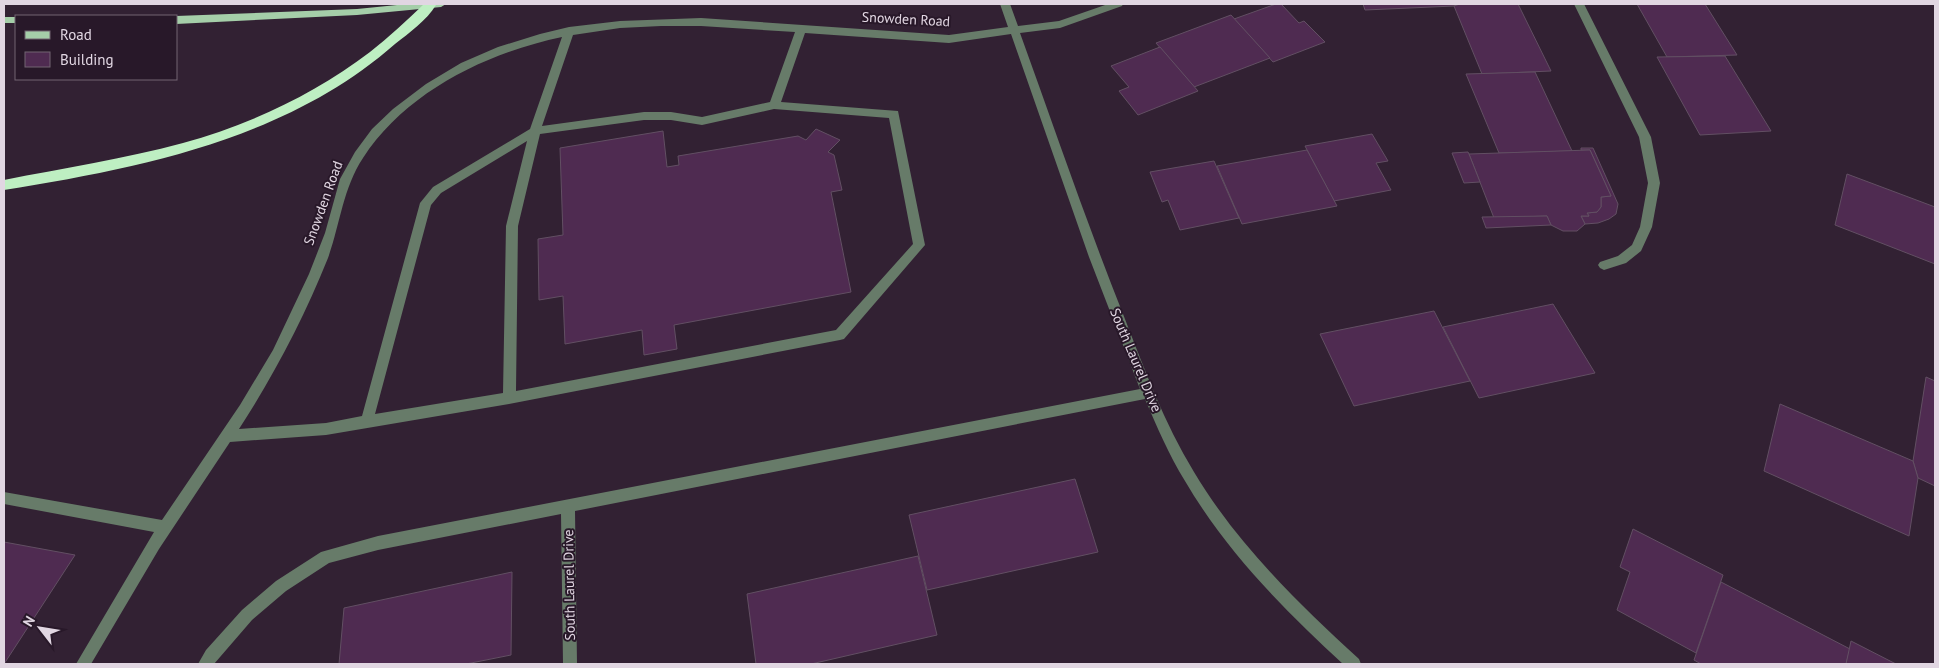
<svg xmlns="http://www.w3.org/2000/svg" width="1939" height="668" font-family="'PT Sans',sans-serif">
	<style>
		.building { fill: #4f2b51; stroke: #624f63 }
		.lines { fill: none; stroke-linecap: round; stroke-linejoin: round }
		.minor { fill: #677b69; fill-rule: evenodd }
		.major { fill: #a5cea9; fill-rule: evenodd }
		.highway { fill: #beefc2; fill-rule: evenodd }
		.labels { text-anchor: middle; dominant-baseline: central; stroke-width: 4; stroke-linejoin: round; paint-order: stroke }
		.street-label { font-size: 14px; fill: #e1d6e2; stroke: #281829 }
	</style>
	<rect width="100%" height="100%" fill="#322133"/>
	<g class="building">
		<path d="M 1276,4 L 1281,4 L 1299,23 L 1304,21 L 1325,42 L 1273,62 L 1234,19 Z"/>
		<path d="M 1363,4 L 1460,4 L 1454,6 L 1365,10 Z"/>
		<path d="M 1460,4 L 1518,4 L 1551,71 L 1482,74 L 1454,6 Z"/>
		<path d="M 1637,4 L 1705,4 L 1737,55 L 1667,57 Z"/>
		<path d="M 1231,15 L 1270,58 L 1194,87 L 1156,43 Z"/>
		<path d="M 1160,47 L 1198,91 L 1138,115 L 1119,91 L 1129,87 L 1111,66 Z"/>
		<path d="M 1725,56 L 1771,131 L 1700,135 L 1657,57 Z"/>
		<path d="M 1535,72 L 1572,151 L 1499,153 L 1466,74 Z"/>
		<path d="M 816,129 L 840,140 L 828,152 L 834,155 L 842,190 L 831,192 L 851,292 L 674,325 L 677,349 L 644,355 L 642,330 L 565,344 L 563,296 L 539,300 L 538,239 L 563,235 L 560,148 L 663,131 L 667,167 L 679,165 L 678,156 L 798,136 L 806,140 Z"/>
		<path d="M 1372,134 L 1388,161 L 1376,163 L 1391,190 L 1334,201 L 1305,146 Z"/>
		<path d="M 1581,148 L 1593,148 L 1618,204 L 1616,214 L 1609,219 L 1598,223 L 1585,224 L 1581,216 L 1589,216 L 1587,213 L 1597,212 L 1601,207 L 1601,197 L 1611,196 L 1590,150 L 1581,150 Z"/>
		<path d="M 1307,150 L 1337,206 L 1242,224 L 1217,166 Z"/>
		<path d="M 1590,150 L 1611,196 L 1601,197 L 1601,207 L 1597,212 L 1587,213 L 1589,216 L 1581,216 L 1585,224 L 1577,231 L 1563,231 L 1551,225 L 1547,216 L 1494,218 L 1469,154 Z"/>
		<path d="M 1468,152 L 1469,154 L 1480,182 L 1464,183 L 1452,153 Z"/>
		<path d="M 1214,161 L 1239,218 L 1180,230 L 1168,200 L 1162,202 L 1150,172 Z"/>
		<path d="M 1847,174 L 1935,207 L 1935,264 L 1835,225 Z"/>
		<path d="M 1547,216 L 1551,225 L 1486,228 L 1482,217 Z"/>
		<path d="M 1553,304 L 1595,373 L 1479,398 L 1443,327 Z"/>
		<path d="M 1434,311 L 1470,381 L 1354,406 L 1320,334 Z"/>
		<path d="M 1926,377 L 1935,381 L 1935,486 L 1918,478 L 1913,461 Z"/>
		<path d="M 1780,404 L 1913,461 L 1918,478 L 1909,536 L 1764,471 Z"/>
		<path d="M 1075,479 L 1098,552 L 927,590 L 909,515 Z"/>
		<path d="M 1633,529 L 1723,575 L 1696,653 L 1617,610 L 1630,572 L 1620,567 Z"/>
		<path d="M 4,542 L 75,555 L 4,664 Z"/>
		<path d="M 918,556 L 937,635 L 811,664 L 756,664 L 747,594 Z"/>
		<path d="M 512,572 L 511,655 L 466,664 L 339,664 L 344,608 Z"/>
		<path d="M 1721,582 L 1850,649 L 1846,664 L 1701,664 L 1694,660 Z"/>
		<path d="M 1851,641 L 1896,664 L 1846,664 Z"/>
	</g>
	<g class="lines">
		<g class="minor">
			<path d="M 1000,4 L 1010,4 L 1018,26 L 1059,21 L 1108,4 L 1123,4 L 1122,6 L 1060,28 L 1020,33 C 1054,127 1086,221 1123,314 C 1144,368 1164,423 1194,472 C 1237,544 1298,603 1359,659 L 1361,664 L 1343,664 C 1284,610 1226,551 1185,481 C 1169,455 1157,427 1145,399 L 575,511 L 577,664 L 563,664 L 561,514 L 378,550 L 329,563 L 286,591 L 252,620 L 214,664 L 198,664 L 206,650 L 242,610 L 276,581 L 321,552 L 378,536 L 1140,389 L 1089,257 L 1011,34 L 949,43 L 805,33 L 781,102 L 898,111 L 925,245 L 844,339 L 840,340 L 509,404 L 326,435 L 230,442 L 159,549 L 91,664 L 76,664 L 154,532 L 4,504 L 4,492 L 162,520 L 240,405 L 273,350 L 309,274 L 325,233 L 340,179 L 355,152 L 372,129 L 393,109 L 426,84 L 461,63 L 498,47 L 540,34 L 569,27 L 620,21 L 701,18 L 949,35 L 1008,27 ZM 661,26 L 701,26 L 795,32 L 770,102 L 702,117 L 671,112 L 644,112 L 542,126 L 573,35 L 620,28 ZM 562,37 L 530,129 L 433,187 L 420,203 L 362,416 L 326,423 L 239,429 C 274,375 304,318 328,258 C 340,225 343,188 363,158 C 406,92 486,53 562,37 ZM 774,109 L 889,118 L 913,244 L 836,330 L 516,391 L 518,226 L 540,134 L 644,120 L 671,120 L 702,125 ZM 527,141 L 506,226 L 503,393 L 375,414 L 431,205 L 441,193 Z"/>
			<path d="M 1574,4 L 1584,4 L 1651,137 L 1660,183 L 1652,227 L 1641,251 L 1626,263 L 1604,270 L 1600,268 L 1598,265 L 1600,262 L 1618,256 L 1632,245 L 1640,227 L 1648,183 L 1639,137 Z"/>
		</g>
		<g class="major">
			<path d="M 407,4 L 446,4 L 441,7 L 357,15 L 176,24 L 176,16 L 357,9 Z"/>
			<rect x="4" y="17" width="12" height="6"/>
		</g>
		<path class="highway" d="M 424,4 L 436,5 C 427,20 409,33 395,44 C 287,139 141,168 4,190 L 4,180 C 64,168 124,159 183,143 C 249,125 315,94 370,52 C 389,37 407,20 424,4 Z"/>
	</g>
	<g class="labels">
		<g class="street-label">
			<text transform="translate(906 19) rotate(3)">Snowden Road</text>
			<text transform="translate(323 203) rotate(-70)">Snowden Road</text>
			<text transform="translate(1136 360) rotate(67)">South Laurel Drive</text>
			<text transform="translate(569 585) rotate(-91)">South Laurel Drive</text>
		</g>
	</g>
	<rect width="1939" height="668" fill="none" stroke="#e1d6e2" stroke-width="10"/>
	<rect x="15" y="15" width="162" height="65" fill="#281829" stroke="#726473"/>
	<rect x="25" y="31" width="25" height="8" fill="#a5cea9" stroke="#726473"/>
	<text x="60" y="40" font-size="15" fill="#e1d6e2">Road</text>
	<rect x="25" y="52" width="25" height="15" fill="#4f2b51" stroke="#726473"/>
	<text x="60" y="65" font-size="15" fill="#e1d6e2">Building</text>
	<g transform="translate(40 628) rotate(301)" stroke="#281829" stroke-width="4" paint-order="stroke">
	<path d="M0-4L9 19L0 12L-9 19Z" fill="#e1d6e2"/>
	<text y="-8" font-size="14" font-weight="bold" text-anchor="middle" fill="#e1d6e2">N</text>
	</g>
</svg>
